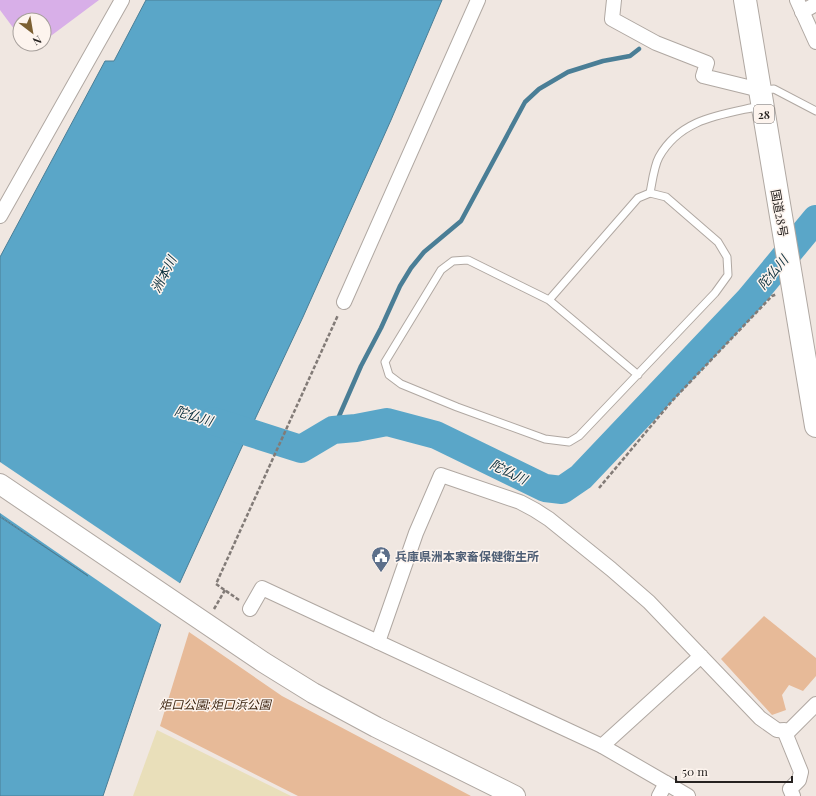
<svg xmlns="http://www.w3.org/2000/svg" width="816" height="796" font-family="'Playfair Display','Noto Sans JP',serif">
	<style>
		.green { fill: #e7ba98 }
		.sand { fill: #e9dfba }
		.water { fill: #5aa6c8; stroke: #4a7e96 }
		.pier { fill: #f0e7e1 }
		.lines { fill: none; stroke-linecap: round; stroke-linejoin: round }
		.stream { stroke: #4a7e96; stroke-width: 4.5 }
		.river { stroke: #5aa6c8; stroke-width: 28 }
		.building { fill: #d8afe8 }
		.lane-casing { stroke: #b0a8a2; stroke-width: 9 }
		.street-casing { stroke: #b0a8a2; stroke-width: 16 }
		.secondary-casing { stroke: #b0a8a2; stroke-width: 22 }
		.highway-casing { stroke: #b0a8a2; stroke-width: 24 }
		.path { stroke: #827b77; stroke-width: 2.5; stroke-dasharray: 4 2; stroke-linecap: butt }
		.lane { stroke: #fff; stroke-width: 7 }
		.street { stroke: #fff; stroke-width: 14 }
		.secondary { stroke: #fff; stroke-width: 20 }
		.highway { stroke: #fff; stroke-width: 22 }
		.labels { text-anchor: middle; dominant-baseline: central; stroke-width: 3; stroke-linejoin: round; paint-order: stroke }
		.shield { fill: #fdf4ee; stroke: #66615e; stroke-width: 1 }
		.shield-label { font-size: 11px; font-weight: bold; fill: #262220 }
		.street-label { font-size: 12px; fill: #262220; stroke: #fdf4ee }
		.service-label { font-size: 12px; font-weight: bold; fill: #4e5e75; stroke: #fdf4ee; text-anchor: start }
		.park-label { font-size: 12px; font-style: italic; fill: #3c2410; stroke: #fdf4ee }
		.water-label { font-size: 13px; font-style: italic; fill: #0b303e; stroke: #fdf4ee }
	</style>
	<rect width="100%" height="100%" fill="#f0e7e1"/>
	<g class="green">
		<path d="M 764,616 L 816,658 L 816,676 L 803,691 L 789,685 L 782,695 L 786,710 L 772,715 L 721,659 Z"/>
		<path d="M 189,632 L 282,696 L 471,796 L 298,796 L 160,726 Z"/>
	</g>
	<path class="sand" d="M 157,730 L 291,796 L 133,796 Z"/>
	<path class="water" d="M 146,0 L 442,0 L 391,120 L 303,317 L 240,451 L 161,624 L 103,796 L 0,796 L 0,517 L 88,576 L 0,516 L 0,257 L 105,61 L 114,61 Z"/>
	<path class="pier" d="M 0,462 L 181,584 L 162,625 L 0,513 Z"/>
	<g class="lines">
		<path class="stream" d="M 333,430 L 361,366 L 381,328 L 400,286 L 411,268 L 424,252 L 461,221 L 525,102 L 539,89 L 568,72 L 603,61 L 630,56 L 639,49"/>
		<path class="river" d="M 213,421 L 301,449 L 333,430 L 356,428 L 387,422 L 436,435 L 545,488 L 562,490 L 581,477 L 749,300 L 816,219"/>
	</g>
	<g class="building">
		<path d="M 0,0 L 99,0 L 44,41 L 44,20 L 20,20 L 20,37 L 0,10 Z"/>
		<path d="M 25,44 L 40,44 L 30,51 Z"/>
	</g>
	<g class="lines">
		<defs>
			<g id="lane">
				<path d="M 762,90 L 774,89 L 816,111"/>
				<path d="M 650,193 C 652,183 654,166 659,157 C 681,118 721,115 760,106"/>
				<path d="M 549,300 L 638,198 L 650,193 L 666,197 L 718,242 L 727,257 L 728,275 L 715,293 L 579,436 L 569,442 L 545,439 L 457,407 L 401,384 L 389,375 L 385,362 L 441,270 L 453,261 L 468,260 L 549,300 L 638,375"/>
			</g>
			<g id="street">
				<path d="M 614,0 L 612,19 L 656,43 L 707,63 L 703,76 L 760,90"/>
				<path d="M 797,0 L 816,42"/>
				<path d="M 802,12 L 816,4"/>
				<path d="M 0,216 L 122,0"/>
				<path d="M 344,302 L 478,0"/>
				<path d="M 250,609 L 262,588 L 378,642"/>
				<path d="M 701,656 L 602,746 L 378,642 L 416,533 L 441,475 L 520,502 L 535,510 L 549,519 L 611,569 L 649,602 L 760,718 L 777,730 L 789,731 L 816,704"/>
				<path d="M 784,730 L 801,772 L 799,780 L 790,789 L 793,796"/>
				<path d="M 602,746 L 666,783 L 659,796"/>
				<path d="M 666,783 L 688,796"/>
			</g>
			<path id="secondary" d="M 0,484 L 263,662 L 313,693 L 376,727 L 515,796"/>
			<path id="highway" d="M 745,0 L 816,426"/>
		</defs>
		<use href="#lane" class="lane-casing"/>
		<use href="#street" class="street-casing"/>
		<use href="#secondary" class="secondary-casing"/>
		<use href="#highway" class="highway-casing"/>
		<g class="path">
			<path d="M 599,488 L 672,401 L 772,296 L 777,294"/>
			<path d="M 239,600 L 216,584 L 338,315"/>
			<path d="M 214,609 L 225,590"/>
		</g>
		<use href="#lane" class="lane"/>
		<use href="#street" class="street"/>
		<use href="#secondary" class="secondary"/>
		<use href="#highway" class="highway"/>
	</g>
	<defs>
		<symbol id="civic-pin" viewBox="-11 -11 22 30"><path d="M0 17L-7.5 6A9.5 9.5 0 1 1 7.5 6Z" fill="#5c6f8a" stroke="#fdf4ee"/><path d="M-.6-6.5H3V-4.5H.6V-3L4-1V1h2V6H-6V1h2V-1L-.6-3ZM-1.2 2.5V6h2.4V2.5Z" fill="#fff"/></symbol>
	</defs>
	<g fill-rule="evenodd">
		<use href="#civic-pin" x="370" y="545" width="22" height="30"/>
	</g>
	<g class="labels">
		<rect class="shield" x="754" y="105" width="20" height="18" rx="3"/>
		<g class="shield-label">
			<text x="764" y="114">28</text>
		</g>
		<g class="street-label">
			<text transform="translate(780 213) rotate(80)">国道28号</text>
		</g>
		<g class="service-label">
			<text x="395" y="556">兵庫県洲本家畜保健衛生所</text>
		</g>
		<g class="park-label">
			<text x="215" y="704">炬口公園;炬口浜公園</text>
		</g>
		<g class="water-label">
			<text transform="translate(772 272) rotate(-50)">陀仏川</text>
			<text transform="translate(163 274) rotate(-63)">洲本川</text>
			<text transform="translate(194 415) rotate(17)">陀仏川</text>
			<text transform="translate(509 471) rotate(26)">陀仏川</text>
		</g>
	</g>
	<g transform="translate(32 32) rotate(149)"><circle r="19" fill="#fdf4ee" stroke="#a7a09c"/>
	<path d="M0-3L7 15L0 10L-7 15Z" fill="#7c6033"/>
	<text y="-6" font-size="11" font-weight="bold" text-anchor="middle" fill="#262220">N</text>
	</g>
	<path d="M676 776v6h116v-6" fill="none" stroke="#262220" stroke-width="2"/>
	<text x="682" y="776" font-size="12" fill="#262220" stroke="#fdf4ee" stroke-width="3" paint-order="stroke">50 m</text>
</svg>
